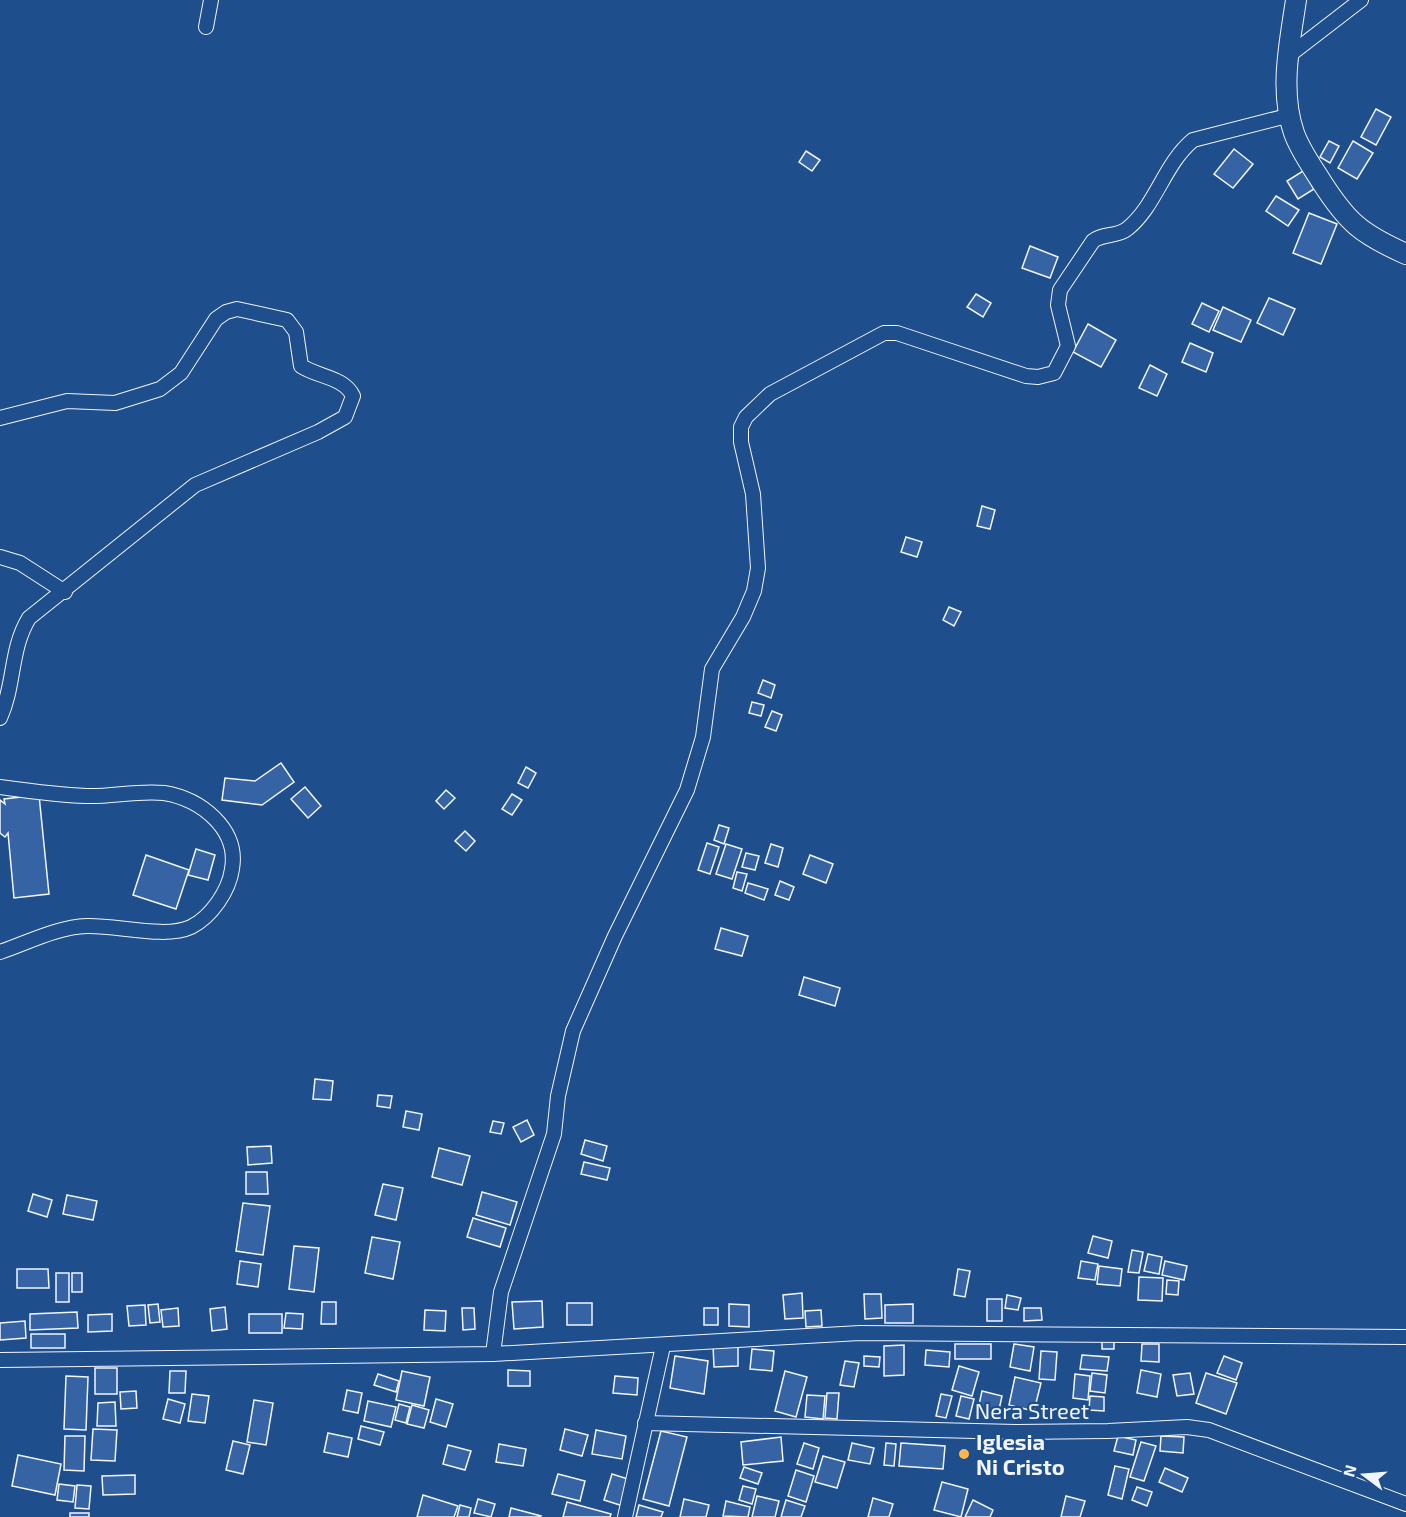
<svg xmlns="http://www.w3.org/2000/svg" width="1406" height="1517" font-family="'Exo 2',sans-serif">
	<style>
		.building { fill: #3563a3; stroke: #f2f6ff; stroke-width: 1.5 }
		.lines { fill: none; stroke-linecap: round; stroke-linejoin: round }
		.street-casing { stroke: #f2f6ff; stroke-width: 16 }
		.secondary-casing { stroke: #f2f6ff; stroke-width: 22 }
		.street { stroke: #1f4e8c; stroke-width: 14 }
		.secondary { stroke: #1f4e8c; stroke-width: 20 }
		.poi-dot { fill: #ffb74d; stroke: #1f4e8c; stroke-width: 2 }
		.labels { text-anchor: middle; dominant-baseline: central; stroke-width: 4.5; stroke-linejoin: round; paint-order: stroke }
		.street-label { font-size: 22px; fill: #f2f6ff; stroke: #1f4e8c }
		.poi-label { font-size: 22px; font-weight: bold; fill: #f2f6ff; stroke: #1f4e8c; text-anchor: start }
	</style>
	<rect width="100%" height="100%" fill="#1f4e8c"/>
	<g class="building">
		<path d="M 1376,109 L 1391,117 L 1376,145 L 1361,137 Z"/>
		<path d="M 1329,141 L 1339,146 L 1330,163 L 1320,157 Z"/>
		<path d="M 1353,141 L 1373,153 L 1357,179 L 1338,168 Z"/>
		<path d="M 1234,149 L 1253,164 L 1233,188 L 1214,174 Z"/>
		<path d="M 806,151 L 820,160 L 812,171 L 799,162 Z"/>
		<path d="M 1303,171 L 1314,189 L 1298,199 L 1287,181 Z"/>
		<path d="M 1276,196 L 1299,210 L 1288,226 L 1266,211 Z"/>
		<path d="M 1309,213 L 1337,224 L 1321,264 L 1293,253 Z"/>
		<path d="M 1030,246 L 1058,257 L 1050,278 L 1022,268 Z"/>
		<path d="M 976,294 L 991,303 L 983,317 L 967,307 Z"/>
		<path d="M 1269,298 L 1295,309 L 1283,335 L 1257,323 Z"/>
		<path d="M 1202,303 L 1219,311 L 1209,332 L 1192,324 Z"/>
		<path d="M 1223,307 L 1251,320 L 1241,342 L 1213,330 Z"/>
		<path d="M 1088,324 L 1116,340 L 1101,367 L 1073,352 Z"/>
		<path d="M 1190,343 L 1213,353 L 1206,372 L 1182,362 Z"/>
		<path d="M 1150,365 L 1167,374 L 1157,396 L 1139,388 Z"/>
		<path d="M 982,506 L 995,510 L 990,529 L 977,526 Z"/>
		<path d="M 906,537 L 922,542 L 917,557 L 901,552 Z"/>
		<path d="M 949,607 L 961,612 L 954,626 L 943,620 Z"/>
		<path d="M 763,680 L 775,685 L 771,698 L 758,693 Z"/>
		<path d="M 752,702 L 764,705 L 761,716 L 749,713 Z"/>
		<path d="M 772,711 L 782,715 L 776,731 L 765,727 Z"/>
		<path d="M 281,763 L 294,782 L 262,805 L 222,800 L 225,778 L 255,781 Z"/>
		<path d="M 526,767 L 536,773 L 528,788 L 518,783 Z"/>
		<path d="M 305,787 L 321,806 L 308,818 L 291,799 Z"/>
		<path d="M 446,790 L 455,798 L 444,809 L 436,801 Z"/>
		<path d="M 512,794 L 522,800 L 512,815 L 502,809 Z"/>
		<path d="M 39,795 L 49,894 L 14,898 L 8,833 L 5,837 L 0,833 L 0,800 L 5,804 L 4,799 Z"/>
		<path d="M 719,825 L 729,828 L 724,844 L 714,840 Z"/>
		<path d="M 465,831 L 475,841 L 466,851 L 455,841 Z"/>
		<path d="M 707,843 L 719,847 L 710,874 L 698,870 Z"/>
		<path d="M 726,844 L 742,849 L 732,879 L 716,874 Z"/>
		<path d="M 771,844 L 783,848 L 778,867 L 765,863 Z"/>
		<path d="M 196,849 L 215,855 L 208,880 L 188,875 Z"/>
		<path d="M 746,853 L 759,856 L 755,870 L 742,867 Z"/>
		<path d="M 146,855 L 189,870 L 176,909 L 133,895 Z"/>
		<path d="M 810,855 L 833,864 L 826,883 L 803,874 Z"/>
		<path d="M 737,872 L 747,874 L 742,891 L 733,888 Z"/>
		<path d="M 780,881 L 794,887 L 789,900 L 775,895 Z"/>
		<path d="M 748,883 L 768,889 L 764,900 L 745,893 Z"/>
		<path d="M 721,928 L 748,936 L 742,956 L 715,949 Z"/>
		<path d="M 804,977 L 840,988 L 835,1006 L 799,995 Z"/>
		<path d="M 315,1079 L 333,1081 L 331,1100 L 313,1099 Z"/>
		<path d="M 378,1095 L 392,1096 L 390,1108 L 377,1106 Z"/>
		<path d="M 406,1111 L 422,1114 L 419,1130 L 403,1127 Z"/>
		<path d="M 527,1120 L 534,1135 L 521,1142 L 513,1127 Z"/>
		<path d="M 493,1121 L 504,1123 L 501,1134 L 490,1132 Z"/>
		<path d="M 585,1140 L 607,1146 L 603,1161 L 581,1154 Z"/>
		<path d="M 271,1146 L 272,1163 L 248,1165 L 247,1147 Z"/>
		<path d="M 439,1148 L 470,1156 L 462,1185 L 432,1177 Z"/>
		<path d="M 584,1162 L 610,1168 L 607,1180 L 581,1174 Z"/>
		<path d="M 246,1172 L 267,1172 L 268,1194 L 246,1194 Z"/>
		<path d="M 383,1184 L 403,1188 L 396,1220 L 375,1215 Z"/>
		<path d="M 482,1192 L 517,1202 L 510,1225 L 476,1215 Z"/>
		<path d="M 33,1194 L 52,1200 L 47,1217 L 28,1211 Z"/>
		<path d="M 67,1195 L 97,1201 L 93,1220 L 63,1214 Z"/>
		<path d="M 243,1203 L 270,1206 L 263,1255 L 236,1251 Z"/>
		<path d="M 473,1218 L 506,1228 L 500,1247 L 467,1237 Z"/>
		<path d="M 1093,1236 L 1112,1241 L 1108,1258 L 1088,1253 Z"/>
		<path d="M 372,1237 L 400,1242 L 393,1279 L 365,1273 Z"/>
		<path d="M 294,1246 L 319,1248 L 314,1292 L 289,1289 Z"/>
		<path d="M 1132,1250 L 1143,1252 L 1139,1273 L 1128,1272 Z"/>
		<path d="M 1148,1254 L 1162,1257 L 1159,1274 L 1144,1271 Z"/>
		<path d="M 240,1261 L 261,1264 L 258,1287 L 237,1284 Z"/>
		<path d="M 1081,1261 L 1098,1264 L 1095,1280 L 1078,1278 Z"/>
		<path d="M 1165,1261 L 1187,1266 L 1184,1280 L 1162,1275 Z"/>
		<path d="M 1099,1266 L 1122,1269 L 1120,1286 L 1097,1284 Z"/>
		<path d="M 17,1269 L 48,1269 L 49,1288 L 17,1288 Z"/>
		<path d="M 958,1269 L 970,1271 L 965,1297 L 954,1295 Z"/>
		<rect x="56" y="1273" width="13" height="29"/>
		<rect x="72" y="1273" width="10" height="19"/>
		<path d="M 1139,1277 L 1163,1278 L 1162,1301 L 1138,1300 Z"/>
		<path d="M 1167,1280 L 1179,1281 L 1178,1295 L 1166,1294 Z"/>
		<path d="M 802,1293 L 803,1318 L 785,1319 L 783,1295 Z"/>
		<path d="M 864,1294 L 881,1294 L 882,1318 L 865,1319 Z"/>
		<path d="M 1007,1295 L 1021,1298 L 1018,1310 L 1005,1308 Z"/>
		<rect x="987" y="1299" width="15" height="22"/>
		<path d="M 542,1301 L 543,1327 L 514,1329 L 512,1302 Z"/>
		<path d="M 322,1302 L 336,1302 L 336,1324 L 321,1324 Z"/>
		<rect x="567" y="1303" width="25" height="22"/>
		<path d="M 158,1304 L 160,1322 L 150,1323 L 148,1305 Z"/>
		<path d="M 729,1304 L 749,1305 L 749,1327 L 729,1326 Z"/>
		<path d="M 913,1304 L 913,1323 L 885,1323 L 885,1305 Z"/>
		<path d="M 145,1305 L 146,1325 L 129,1326 L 127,1306 Z"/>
		<path d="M 225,1307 L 227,1329 L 212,1331 L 210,1309 Z"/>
		<path d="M 178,1308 L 179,1326 L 163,1327 L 161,1310 Z"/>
		<path d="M 462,1308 L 474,1308 L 475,1329 L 463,1330 Z"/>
		<rect x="704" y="1308" width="14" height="17"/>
		<path d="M 1024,1308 L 1041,1308 L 1042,1320 L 1024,1321 Z"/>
		<path d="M 425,1310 L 446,1311 L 445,1331 L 424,1330 Z"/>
		<path d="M 821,1310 L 822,1326 L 806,1327 L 805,1311 Z"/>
		<path d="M 77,1312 L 78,1328 L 30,1330 L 30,1314 Z"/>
		<path d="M 286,1313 L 303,1314 L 302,1329 L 284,1328 Z"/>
		<path d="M 112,1314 L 112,1331 L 88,1332 L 88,1315 Z"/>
		<rect x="249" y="1314" width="33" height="19"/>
		<path d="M 25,1321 L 26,1338 L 0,1340 L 0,1323 Z"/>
		<rect x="31" y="1334" width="34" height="14"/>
		<rect x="1102" y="1335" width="12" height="14"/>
		<path d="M 738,1344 L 738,1366 L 714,1367 L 713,1345 Z"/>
		<rect x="955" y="1344" width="36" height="15"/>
		<path d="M 1014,1344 L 1034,1347 L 1030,1371 L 1010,1367 Z"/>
		<path d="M 1142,1344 L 1159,1344 L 1159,1362 L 1141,1361 Z"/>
		<path d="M 904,1345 L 904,1375 L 884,1376 L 884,1346 Z"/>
		<path d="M 752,1349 L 774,1351 L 772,1371 L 750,1369 Z"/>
		<path d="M 926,1350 L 950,1352 L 949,1367 L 925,1365 Z"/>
		<path d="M 1041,1351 L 1057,1352 L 1055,1380 L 1039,1379 Z"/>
		<path d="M 1082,1355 L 1109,1357 L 1107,1371 L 1080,1369 Z"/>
		<path d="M 675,1356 L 708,1361 L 704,1394 L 670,1388 Z"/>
		<path d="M 864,1356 L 880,1357 L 879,1367 L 864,1366 Z"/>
		<path d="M 1224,1356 L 1242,1363 L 1236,1380 L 1217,1373 Z"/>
		<path d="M 845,1361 L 859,1363 L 854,1387 L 840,1385 Z"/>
		<path d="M 959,1366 L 979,1372 L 972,1396 L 952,1390 Z"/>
		<rect x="95" y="1368" width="22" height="26"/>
		<path d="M 508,1370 L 530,1371 L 530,1386 L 508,1386 Z"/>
		<path d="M 1141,1370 L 1161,1374 L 1157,1397 L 1137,1393 Z"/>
		<path d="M 170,1371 L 186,1371 L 185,1393 L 169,1393 Z"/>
		<path d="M 402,1371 L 430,1377 L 424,1406 L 396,1400 Z"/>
		<path d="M 785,1371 L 807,1377 L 796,1417 L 775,1411 Z"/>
		<path d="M 1092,1373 L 1107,1375 L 1105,1393 L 1090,1391 Z"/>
		<path d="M 1190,1373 L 1194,1394 L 1177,1396 L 1173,1375 Z"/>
		<path d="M 1206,1373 L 1237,1383 L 1226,1414 L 1196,1403 Z"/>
		<path d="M 378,1374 L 399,1381 L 396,1392 L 374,1385 Z"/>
		<path d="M 1075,1374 L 1090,1376 L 1088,1400 L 1073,1398 Z"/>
		<path d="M 66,1376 L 88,1377 L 86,1430 L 64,1429 Z"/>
		<path d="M 615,1376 L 638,1378 L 637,1395 L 613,1393 Z"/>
		<path d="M 1015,1377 L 1041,1383 L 1034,1411 L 1009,1405 Z"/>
		<path d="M 347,1390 L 362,1393 L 358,1413 L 343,1410 Z"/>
		<path d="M 136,1391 L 137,1408 L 121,1409 L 120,1392 Z"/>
		<path d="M 982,1391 L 1002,1396 L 997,1419 L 977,1414 Z"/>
		<path d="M 827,1393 L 839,1393 L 837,1419 L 825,1418 Z"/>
		<path d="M 192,1394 L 209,1396 L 205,1423 L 188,1421 Z"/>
		<path d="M 941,1394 L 952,1396 L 946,1418 L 936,1416 Z"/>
		<path d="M 807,1395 L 825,1396 L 823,1419 L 805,1417 Z"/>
		<path d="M 961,1396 L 974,1399 L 969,1419 L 956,1416 Z"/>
		<path d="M 1090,1396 L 1104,1397 L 1104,1411 L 1089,1410 Z"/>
		<path d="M 168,1399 L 185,1404 L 180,1423 L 163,1419 Z"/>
		<path d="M 436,1399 L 453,1404 L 446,1427 L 430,1422 Z"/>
		<path d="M 254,1400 L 273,1403 L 266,1445 L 247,1442 Z"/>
		<path d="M 368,1401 L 396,1407 L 391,1427 L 364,1421 Z"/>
		<path d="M 115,1402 L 116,1426 L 97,1426 L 98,1403 Z"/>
		<path d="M 399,1404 L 410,1407 L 406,1423 L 395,1420 Z"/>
		<path d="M 412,1405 L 429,1410 L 424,1428 L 407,1424 Z"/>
		<path d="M 361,1426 L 384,1432 L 380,1445 L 358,1439 Z"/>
		<path d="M 93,1429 L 117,1430 L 115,1461 L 91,1460 Z"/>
		<path d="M 565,1429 L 588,1435 L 582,1456 L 560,1450 Z"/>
		<path d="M 596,1430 L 626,1436 L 622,1459 L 592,1454 Z"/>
		<path d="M 661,1431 L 687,1437 L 669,1506 L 643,1499 Z"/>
		<path d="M 328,1433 L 352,1438 L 348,1457 L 324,1452 Z"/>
		<path d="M 65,1436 L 85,1436 L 84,1471 L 64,1470 Z"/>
		<path d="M 1118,1436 L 1136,1440 L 1133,1455 L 1114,1451 Z"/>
		<path d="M 1161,1436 L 1184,1437 L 1183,1453 L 1160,1451 Z"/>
		<path d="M 781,1437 L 783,1461 L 743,1465 L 741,1442 Z"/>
		<path d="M 233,1441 L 250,1445 L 243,1474 L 226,1470 Z"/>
		<path d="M 1141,1442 L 1156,1446 L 1144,1481 L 1130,1477 Z"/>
		<path d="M 804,1443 L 819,1448 L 813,1469 L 797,1464 Z"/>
		<path d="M 852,1443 L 874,1448 L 870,1464 L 848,1460 Z"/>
		<path d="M 886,1443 L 896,1444 L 894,1466 L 884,1465 Z"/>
		<path d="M 901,1443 L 945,1446 L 943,1469 L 899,1466 Z"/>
		<path d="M 499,1444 L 526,1449 L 523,1466 L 496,1462 Z"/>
		<path d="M 448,1445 L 471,1451 L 465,1470 L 443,1464 Z"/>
		<path d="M 18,1455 L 61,1464 L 55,1495 L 12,1486 Z"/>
		<path d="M 823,1456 L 845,1462 L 837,1488 L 815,1482 Z"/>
		<path d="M 1115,1466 L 1129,1469 L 1122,1499 L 1108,1495 Z"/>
		<path d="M 744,1467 L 762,1473 L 758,1484 L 740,1478 Z"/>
		<path d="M 1165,1468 L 1188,1478 L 1182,1492 L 1159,1482 Z"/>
		<path d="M 796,1470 L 814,1476 L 806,1502 L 788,1496 Z"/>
		<path d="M 558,1474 L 585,1481 L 580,1501 L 552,1494 Z"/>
		<path d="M 612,1474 L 631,1480 L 623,1506 L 604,1500 Z"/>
		<path d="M 135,1475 L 135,1494 L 103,1495 L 102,1476 Z"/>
		<path d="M 942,1482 L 968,1489 L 961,1517 L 934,1510 Z"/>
		<path d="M 59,1484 L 75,1486 L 73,1502 L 57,1500 Z"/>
		<path d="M 77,1485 L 91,1486 L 89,1509 L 75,1508 Z"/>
		<path d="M 743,1486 L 756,1489 L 752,1504 L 739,1500 Z"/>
		<path d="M 1137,1487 L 1152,1492 L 1147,1506 L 1132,1500 Z"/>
		<path d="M 423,1495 L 458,1506 L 454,1517 L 417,1517 Z"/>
		<path d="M 757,1496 L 779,1501 L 775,1517 L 752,1517 Z"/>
		<path d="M 1066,1496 L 1085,1501 L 1080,1517 L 1061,1517 Z"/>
		<path d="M 873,1498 L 893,1504 L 889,1517 L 868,1517 Z"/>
		<path d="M 478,1499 L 495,1504 L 491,1517 L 474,1513 Z"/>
		<path d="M 684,1499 L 709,1505 L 706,1517 L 680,1517 Z"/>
		<path d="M 786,1500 L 805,1506 L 801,1517 L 781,1517 Z"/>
		<path d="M 973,1500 L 993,1510 L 990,1517 L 965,1517 Z"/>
		<path d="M 726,1501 L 750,1507 L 748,1517 L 723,1516 Z"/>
		<path d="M 567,1502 L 611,1514 L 610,1517 L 563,1517 Z"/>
		<path d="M 460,1505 L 471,1508 L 469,1517 L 457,1517 Z"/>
		<path d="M 639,1505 L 663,1512 L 661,1517 L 636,1517 Z"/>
		<path d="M 511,1508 L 541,1516 L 540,1517 L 509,1517 Z"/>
		<rect x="70" y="1513" width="19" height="4"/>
	</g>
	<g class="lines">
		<defs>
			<g id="street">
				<path d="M 206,27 L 211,0"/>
				<path d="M 1287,57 L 1361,0"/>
				<path d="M 0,418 L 67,401 L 115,403 L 160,389 L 181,373 L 216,319 L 226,312 L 237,309 L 287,320 L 296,332 L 301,366 C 318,377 344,377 353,396 L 345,417 L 318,432 L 195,485 L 29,618 C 10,649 15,685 0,718"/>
				<path d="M 0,557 L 20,563 L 65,592"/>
				<path d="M 0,787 C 29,791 57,795 86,796 C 111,797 139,790 164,793 C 201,799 239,829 232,869 C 229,891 211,917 191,927 C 165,939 117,925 87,926 C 57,927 27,943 0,952"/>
				<path d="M 493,1354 L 501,1292 L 554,1134 L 558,1096 L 573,1031 L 615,936 L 687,790 L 703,737 L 712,669 L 743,617 L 754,591 L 758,568 L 753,494 L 741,442 L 741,427 L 746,417 L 770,394 L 884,333 L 897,333 L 1026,376 L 1038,377 L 1054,373 L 1068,346 L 1058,305 L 1060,290 L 1093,241 C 1103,233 1117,237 1127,229 C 1156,206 1164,164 1193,140 L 1291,115"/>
				<path d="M 0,1360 L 493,1354 L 860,1333 L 1406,1337"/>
				<path d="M 645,1423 L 1016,1432 L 1108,1431 L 1187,1427 L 1209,1430 L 1406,1504"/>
				<path d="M 625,1517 L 663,1346"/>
			</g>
			<path id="secondary" d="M 1296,0 C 1290,42 1279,90 1294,133 C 1300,150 1311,165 1321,181 C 1347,222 1361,234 1406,254"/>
		</defs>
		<use href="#street" class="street-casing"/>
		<use href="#secondary" class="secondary-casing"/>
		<use href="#street" class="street"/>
		<use href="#secondary" class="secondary"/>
	</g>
	<circle class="poi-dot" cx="964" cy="1454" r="6"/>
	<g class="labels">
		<g class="street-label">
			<text x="1032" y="1410">Nera Street</text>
		</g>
		<g class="poi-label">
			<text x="976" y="1441">Iglesia<tspan x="976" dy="25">Ni Cristo</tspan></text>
		</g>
	</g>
	<g transform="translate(1364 1475) rotate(286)" stroke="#1f4e8c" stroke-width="4.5" paint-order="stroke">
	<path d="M0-4.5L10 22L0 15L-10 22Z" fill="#f2f6ff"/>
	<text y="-9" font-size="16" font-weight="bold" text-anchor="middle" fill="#f2f6ff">N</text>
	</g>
</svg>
